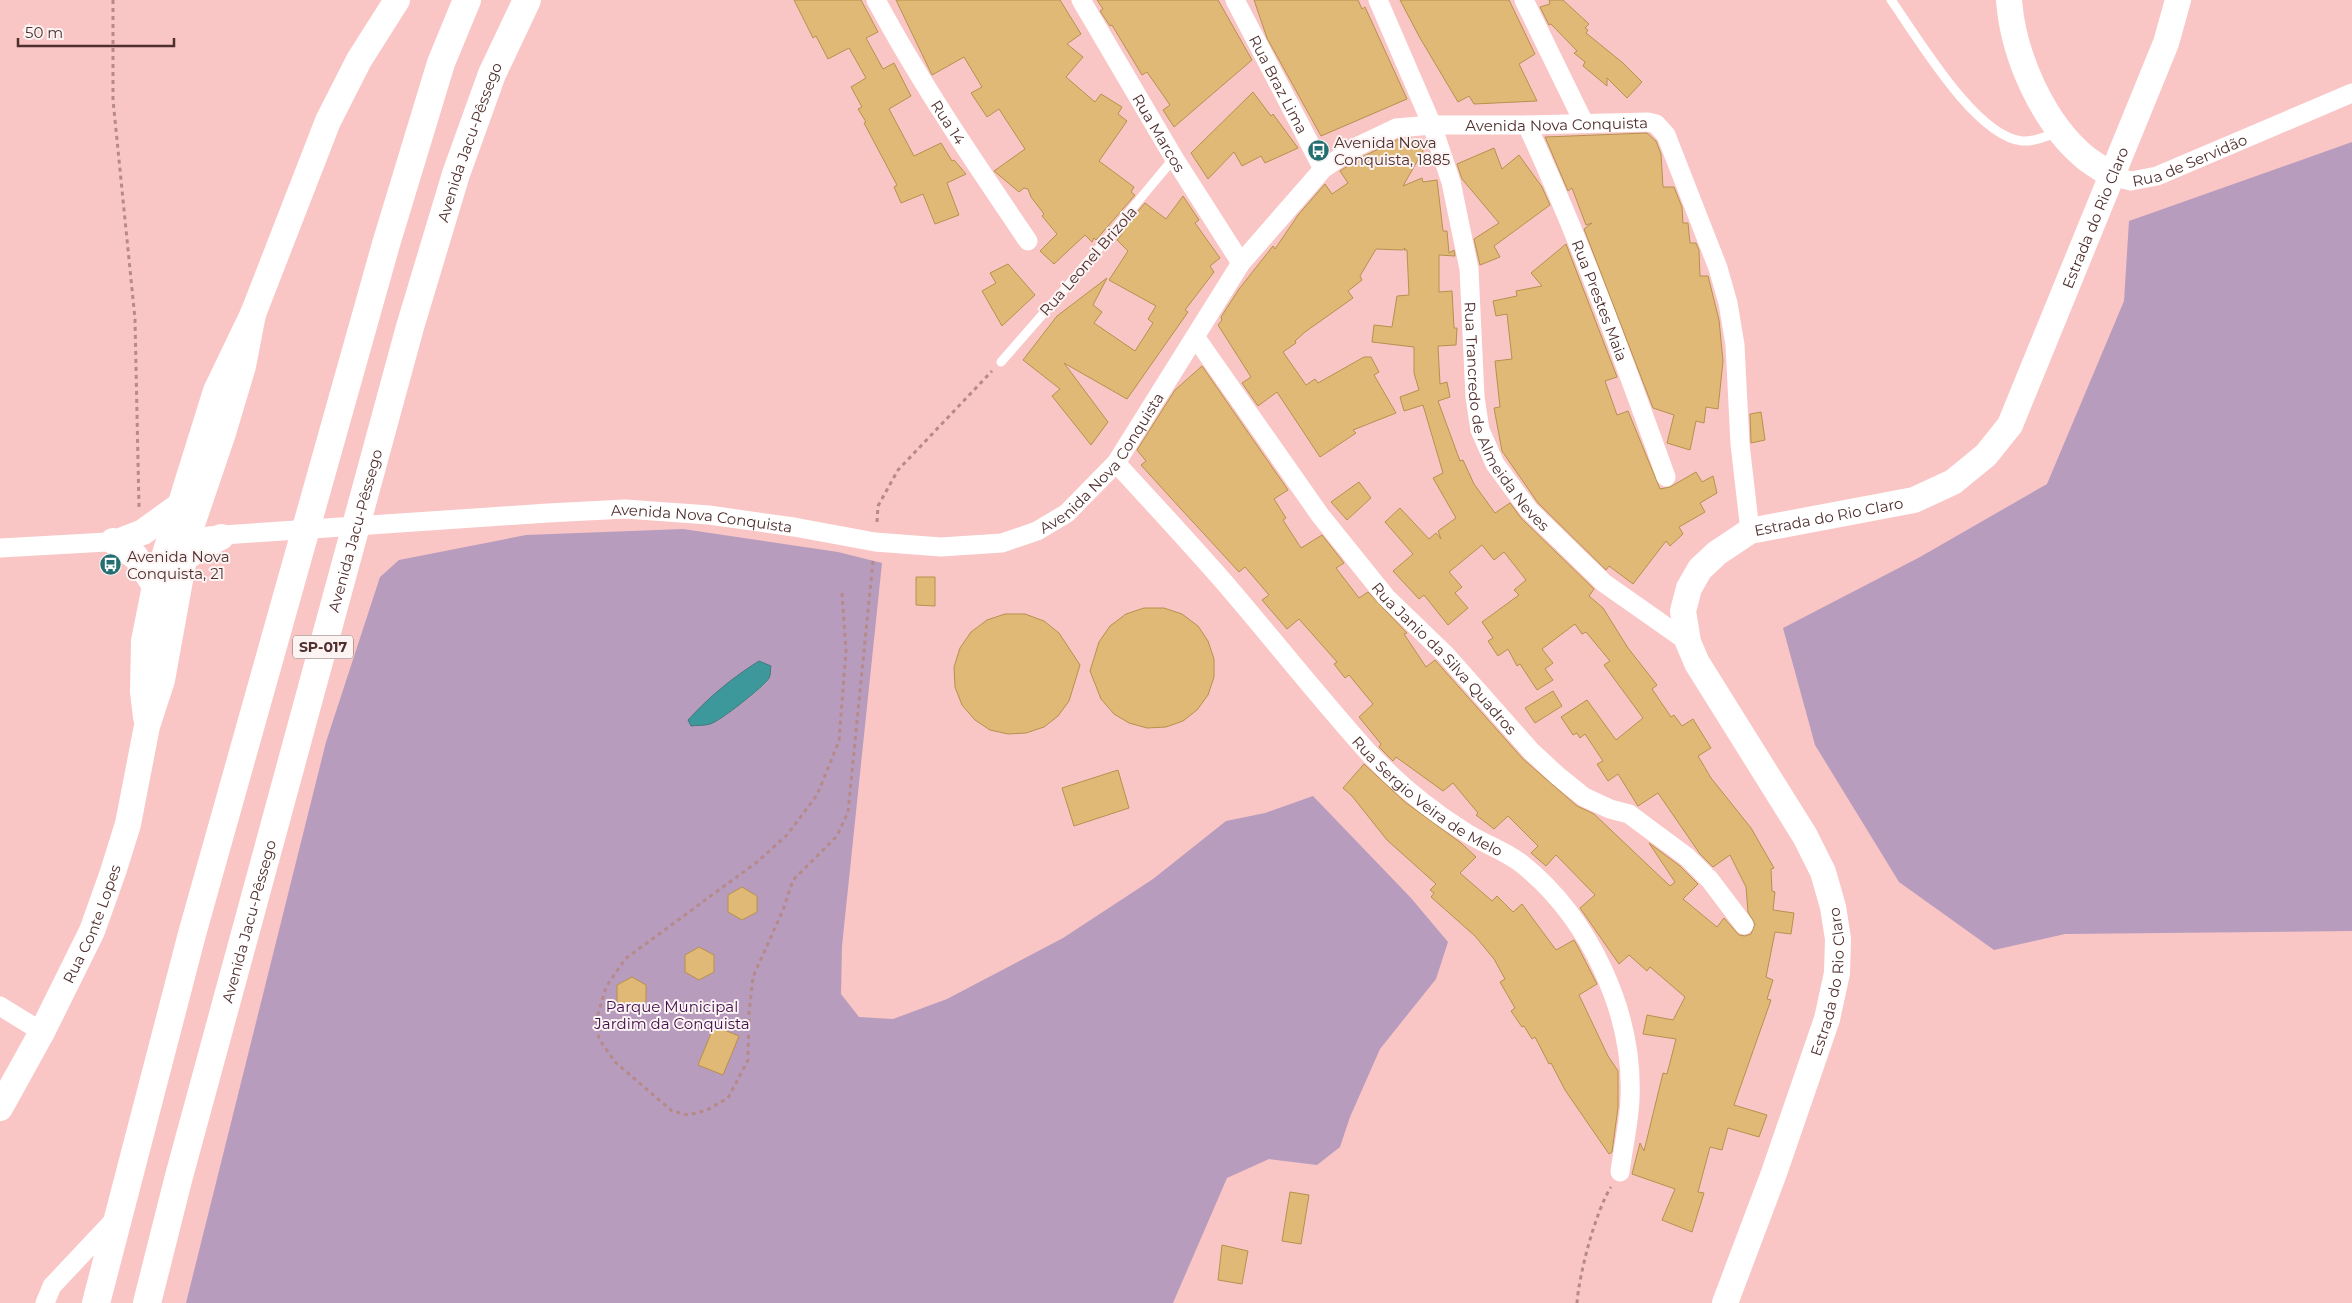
<svg xmlns="http://www.w3.org/2000/svg" width="2352" height="1303" font-family="Montserrat,sans-serif">
	<style>
		.green { fill: #b79cbe; fill-rule: evenodd }
		.water { fill: #3d989c; stroke: #43787b }
		.building { fill: #e1b976; stroke: #b7904d }
		.lines { fill: none; stroke-linecap: round; stroke-linejoin: round }
		.path { stroke: #b68a89; stroke-width: 3; stroke-dasharray: 4 4; stroke-linecap: butt }
		.lane { stroke: #fff; stroke-width: 9 }
		.street { stroke: #fff; stroke-width: 19 }
		.secondary { stroke: #fff; stroke-width: 26 }
		.highway { stroke: #fff; stroke-width: 28 }
		.labels { text-anchor: middle; dominant-baseline: central; stroke-width: 4; stroke-linejoin: round; paint-order: stroke }
		.shield { fill: #fcf3f3; stroke: #846a6a; stroke-width: 1 }
		.shield-label { font-size: 14px; font-weight: bold; fill: #502f2f }
		.street-label { font-size: 15px; fill: #502f2f; stroke: #fcf3f3 }
		.poi-label { font-size: 15px; fill: #502f2f; stroke: #fcf3f3; text-anchor: start }
		.park-label { font-size: 15px; fill: #400d4c; stroke: #fcf3f3 }
	</style>
	<rect width="100%" height="100%" fill="#f9c6c5"/>
	<g class="green">
		<path d="M 2352,142 L 2352,931 L 2065,934 L 1994,950 L 1899,882 L 1815,745 L 1783,628 L 1920,557 L 2047,484 L 2124,301 L 2129,221 Z"/>
		<path d="M 683,529 L 838,552 L 882,563 L 842,946 L 841,994 L 859,1017 L 893,1019 L 947,999 L 1063,938 L 1153,879 L 1226,821 L 1265,813 L 1313,796 L 1411,898 L 1448,942 L 1436,979 L 1380,1049 L 1350,1117 L 1340,1147 L 1317,1165 L 1269,1159 L 1227,1178 L 1173,1303 L 186,1303 L 326,742 L 380,577 L 399,560 L 526,535 ZM 771,666 C 770,670 770,675 769,678 C 764,689 723,718 712,724 Z"/>
	</g>
	<path class="water" d="M 759,661 L 771,666 C 770,670 771,675 769,678 C 765,686 719,722 710,724 C 704,726 697,725 691,726 L 688,720 C 710,696 732,678 759,661 Z"/>
	<g class="building">
		<path d="M 794,0 L 861,0 L 878,32 L 866,38 L 883,69 L 894,63 L 911,96 L 889,109 L 914,156 L 941,143 L 952,161 L 954,160 L 966,174 L 947,183 L 959,215 L 935,224 L 923,194 L 901,203 L 894,187 L 897,185 L 864,123 L 866,122 L 858,109 L 862,107 L 851,87 L 866,78 L 849,48 L 828,59 L 816,36 L 813,38 Z"/>
		<path d="M 896,0 L 1060,0 L 1081,34 L 1067,44 L 1083,57 L 1066,77 L 1095,102 L 1101,94 L 1122,107 L 1118,114 L 1127,121 L 1099,161 L 1134,187 L 1131,192 L 1135,195 L 1096,240 L 1094,238 L 1092,242 L 1085,235 L 1054,264 L 1040,251 L 1057,234 L 1042,216 L 1044,214 L 1031,197 L 1028,189 L 1024,188 L 1019,192 L 994,171 L 1025,149 L 999,109 L 987,117 L 971,93 L 982,87 L 964,57 L 932,75 Z"/>
		<path d="M 1097,0 L 1218,0 L 1252,60 L 1174,127 L 1163,110 L 1170,105 L 1147,72 L 1142,75 L 1112,25 L 1110,26 L 1100,11 L 1103,9 Z"/>
		<path d="M 1254,0 L 1358,0 L 1362,9 L 1365,7 L 1407,99 L 1321,136 L 1267,38 Z"/>
		<path d="M 1400,0 L 1509,0 L 1535,54 L 1519,64 L 1537,101 L 1474,104 L 1469,96 L 1458,102 L 1420,38 Z"/>
		<path d="M 1549,0 L 1563,0 L 1589,24 L 1585,28 L 1588,30 L 1586,33 L 1623,63 L 1642,82 L 1627,98 L 1607,78 L 1607,86 L 1583,66 L 1585,62 L 1574,53 L 1577,51 L 1551,24 L 1549,25 L 1540,7 L 1550,4 Z"/>
		<path d="M 1253,92 L 1271,116 L 1273,114 L 1298,148 L 1265,163 L 1261,156 L 1242,166 L 1234,152 L 1208,179 L 1191,153 Z"/>
		<path d="M 1647,133 L 1656,141 L 1661,154 L 1663,187 L 1674,187 L 1682,207 L 1683,223 L 1688,223 L 1690,243 L 1696,243 L 1699,250 L 1700,276 L 1708,276 L 1719,320 L 1723,361 L 1718,409 L 1706,407 L 1704,423 L 1696,421 L 1690,450 L 1667,443 L 1674,415 L 1653,408 L 1584,229 L 1592,223 L 1586,225 L 1572,188 L 1568,191 L 1545,137 Z"/>
		<path d="M 1399,139 L 1402,139 L 1403,142 L 1419,140 L 1423,151 L 1403,186 L 1422,178 L 1423,182 L 1437,180 L 1443,231 L 1447,231 L 1449,253 L 1454,250 L 1455,256 L 1439,255 L 1439,292 L 1452,291 L 1454,328 L 1457,328 L 1456,345 L 1438,346 L 1440,384 L 1447,382 L 1450,397 L 1438,401 L 1460,461 L 1463,460 L 1474,484 L 1495,513 L 1510,503 L 1521,518 L 1594,589 L 1589,596 L 1603,608 L 1628,648 L 1657,685 L 1652,689 L 1671,717 L 1674,715 L 1682,726 L 1693,719 L 1711,748 L 1698,756 L 1711,778 L 1751,828 L 1774,868 L 1771,869 L 1772,891 L 1775,892 L 1773,910 L 1794,913 L 1791,934 L 1775,932 L 1766,977 L 1773,980 L 1767,999 L 1771,1000 L 1734,1105 L 1767,1115 L 1759,1137 L 1728,1128 L 1722,1150 L 1710,1147 L 1698,1192 L 1704,1193 L 1692,1232 L 1662,1220 L 1675,1189 L 1632,1174 L 1640,1143 L 1644,1151 L 1663,1073 L 1667,1074 L 1676,1039 L 1643,1034 L 1647,1015 L 1673,1020 L 1685,997 L 1650,967 L 1647,971 L 1629,955 L 1619,964 L 1580,908 L 1595,895 L 1556,855 L 1546,866 L 1531,853 L 1538,846 L 1508,816 L 1494,829 L 1476,815 L 1478,813 L 1453,783 L 1443,791 L 1396,757 L 1393,761 L 1379,747 L 1381,744 L 1359,717 L 1373,704 L 1349,675 L 1345,678 L 1334,664 L 1337,662 L 1299,619 L 1287,629 L 1262,600 L 1269,595 L 1245,567 L 1239,572 L 1170,497 L 1141,465 L 1146,461 L 1137,450 L 1175,390 L 1202,366 L 1288,490 L 1274,499 L 1286,518 L 1283,520 L 1301,548 L 1322,535 L 1344,563 L 1336,568 L 1359,598 L 1368,592 L 1407,633 L 1404,634 L 1426,667 L 1435,660 L 1523,759 L 1577,806 L 1594,814 L 1670,886 L 1675,882 L 1649,843 L 1680,866 L 1698,884 L 1683,899 L 1717,927 L 1724,918 L 1739,935 L 1745,936 L 1751,934 L 1755,924 L 1748,912 L 1746,887 L 1730,855 L 1713,867 L 1700,854 L 1658,793 L 1638,806 L 1618,774 L 1608,781 L 1597,764 L 1603,761 L 1585,734 L 1580,738 L 1577,733 L 1573,735 L 1561,717 L 1587,700 L 1616,740 L 1643,718 L 1604,665 L 1610,661 L 1586,632 L 1582,634 L 1575,624 L 1542,649 L 1553,663 L 1545,669 L 1553,680 L 1537,690 L 1520,664 L 1517,666 L 1508,649 L 1498,656 L 1488,641 L 1493,638 L 1482,622 L 1519,595 L 1514,590 L 1526,580 L 1504,552 L 1494,560 L 1482,545 L 1449,572 L 1462,587 L 1455,593 L 1468,608 L 1448,625 L 1424,595 L 1419,599 L 1393,571 L 1413,554 L 1385,522 L 1400,508 L 1429,539 L 1436,533 L 1441,539 L 1438,531 L 1456,518 L 1433,478 L 1443,473 L 1423,405 L 1404,411 L 1400,397 L 1419,390 L 1414,373 L 1414,347 L 1372,342 L 1374,325 L 1392,327 L 1397,296 L 1409,295 L 1407,250 L 1404,250 L 1405,248 L 1402,250 L 1376,249 L 1360,276 L 1362,280 L 1348,291 L 1353,298 L 1305,332 L 1295,341 L 1296,343 L 1283,352 L 1306,385 L 1315,379 L 1318,383 L 1364,357 L 1371,357 L 1379,372 L 1374,375 L 1396,413 L 1353,430 L 1356,433 L 1320,457 L 1277,392 L 1258,406 L 1242,383 L 1251,377 L 1218,325 L 1222,320 L 1221,317 L 1239,289 L 1273,246 L 1275,249 L 1298,215 L 1325,184 L 1332,194 L 1348,183 L 1340,171 L 1360,158 Z"/>
		<path d="M 1494,148 L 1502,169 L 1519,155 L 1542,187 L 1550,205 L 1494,246 L 1500,257 L 1480,265 L 1474,239 L 1499,223 L 1462,179 L 1457,164 Z"/>
		<path d="M 1183,196 L 1199,220 L 1195,223 L 1220,258 L 1210,266 L 1214,272 L 1185,310 L 1188,312 L 1127,399 L 1064,363 L 1108,422 L 1091,445 L 1052,396 L 1060,389 L 1023,360 L 1057,316 L 1107,278 L 1093,305 L 1102,312 L 1094,323 L 1135,351 L 1153,323 L 1148,319 L 1156,306 L 1109,280 L 1128,251 L 1117,240 L 1122,234 L 1120,232 L 1145,203 L 1166,219 Z"/>
		<path d="M 1566,244 L 1617,377 L 1605,381 L 1617,415 L 1628,411 L 1660,489 L 1670,487 L 1696,472 L 1702,482 L 1713,476 L 1717,493 L 1700,503 L 1705,512 L 1679,527 L 1683,534 L 1670,546 L 1666,541 L 1633,584 L 1609,566 L 1606,570 L 1538,503 L 1502,451 L 1494,408 L 1500,407 L 1495,361 L 1512,359 L 1507,314 L 1496,316 L 1493,301 L 1517,296 L 1516,291 L 1542,286 L 1531,273 Z"/>
		<path d="M 1008,264 L 1035,295 L 1002,326 L 982,291 L 996,283 L 990,273 Z"/>
		<path d="M 1761,412 L 1765,440 L 1751,443 L 1750,414 Z"/>
		<path d="M 1359,482 L 1371,498 L 1347,520 L 1331,502 Z"/>
		<path d="M 916,577 L 935,577 L 935,606 L 916,605 Z"/>
		<path d="M 1144,608 L 1164,608 L 1182,614 L 1198,626 L 1208,641 L 1214,659 L 1214,677 L 1208,695 L 1197,710 L 1183,721 L 1166,727 L 1147,728 L 1129,723 L 1114,714 L 1101,699 L 1090,671 L 1099,642 L 1110,626 L 1126,614 Z"/>
		<path d="M 1005,614 L 1025,614 L 1044,621 L 1059,633 L 1080,665 L 1069,701 L 1058,716 L 1044,727 L 1026,733 L 1008,734 L 990,730 L 975,720 L 962,705 L 955,687 L 954,667 L 960,648 L 971,632 L 987,620 Z"/>
		<path d="M 1553,691 L 1562,706 L 1535,723 L 1525,708 Z"/>
		<path d="M 1364,764 L 1405,802 L 1461,843 L 1476,857 L 1460,873 L 1492,901 L 1497,896 L 1513,912 L 1522,904 L 1556,950 L 1574,940 L 1577,945 L 1597,984 L 1579,995 L 1608,1056 L 1618,1071 L 1618,1107 L 1612,1152 L 1609,1154 L 1565,1090 L 1551,1063 L 1549,1064 L 1535,1037 L 1532,1039 L 1524,1026 L 1522,1027 L 1511,1011 L 1515,1008 L 1500,982 L 1505,979 L 1494,959 L 1475,936 L 1431,897 L 1434,893 L 1430,890 L 1436,884 L 1387,840 L 1352,796 L 1343,788 Z"/>
		<path d="M 1118,770 L 1129,808 L 1074,826 L 1062,788 Z"/>
		<path d="M 742,887 L 757,896 L 757,912 L 742,920 L 728,912 L 728,895 Z"/>
		<path d="M 699,947 L 714,955 L 714,972 L 699,980 L 685,972 L 685,955 Z"/>
		<path d="M 632,977 L 646,985 L 646,1001 L 632,1010 L 617,1002 L 617,985 Z"/>
		<path d="M 714,1026 L 739,1036 L 723,1075 L 698,1065 Z"/>
		<path d="M 1290,1192 L 1309,1195 L 1301,1244 L 1282,1241 Z"/>
		<path d="M 1222,1245 L 1248,1251 L 1242,1284 L 1218,1280 Z"/>
	</g>
	<g class="lines">
		<g class="path">
			<path d="M 113,0 L 113,100 L 135,319 L 139,508"/>
			<path d="M 877,522 L 878,506 L 898,470 L 992,371"/>
			<path d="M 842,593 L 846,651 L 839,741 L 817,795 L 787,835 L 757,862 L 625,959 L 606,987 L 596,1021 L 599,1039 L 615,1062 L 672,1111 L 688,1115 L 707,1110 L 728,1098 L 748,1060 L 749,1013 L 753,977 L 783,910 L 793,880 L 837,836 L 848,812 L 873,561"/>
			<path d="M 1577,1303 C 1579,1274 1596,1210 1611,1187"/>
		</g>
		<g class="lane">
			<path d="M 1891,0 C 1918,38 1975,136 2022,141 C 2034,142 2047,136 2059,132"/>
			<path d="M 1001,362 L 1070,283 L 1174,158"/>
		</g>
		<g class="street">
			<path id="s1" d="M 876,0 C 921,84 975,163 1028,241"/>
			<path id="s2" d="M 1081,0 L 1174,158 L 1241,263"/>
			<path id="s3" d="M 1235,0 L 1323,169"/>
			<path id="s4" d="M 1378,0 L 1432,125 L 1451,182 L 1469,269 L 1475,397 L 1480,430 L 1495,464 L 1529,510 L 1604,583 L 1688,642"/>
			<path d="M 1524,0 L 1584,123"/>
			<path id="s5" d="M 1527,125 C 1580,240 1623,358 1666,477"/>
			<path id="s6" d="M 2112,176 L 2131,181 L 2157,176 L 2352,93"/>
			<path id="s7" d="M 1196,338 L 1320,515 L 1386,597 L 1446,655 L 1531,751 L 1558,776 L 1584,797 L 1610,809 L 1629,814 L 1687,857 L 1710,880 L 1744,925"/>
			<path id="s8" d="M 1116,463 C 1152,502 1189,542 1224,582 C 1272,638 1318,696 1367,751 C 1395,781 1427,808 1462,830 C 1481,843 1504,850 1522,864 C 1589,918 1634,1012 1630,1099 C 1629,1123 1623,1148 1620,1172"/>
			<path id="s9" d="M 208,536 L 548,513 L 625,509 L 709,515 L 794,527 L 875,542 L 941,547 L 1002,543 L 1037,531 L 1067,513 L 1116,463 L 1241,263 L 1323,169 L 1354,148 L 1396,128 L 1432,125 L 1527,125 L 1648,122 L 1656,124 L 1666,135 L 1718,268 L 1728,303 L 1735,345 L 1740,444 L 1750,531"/>
			<path d="M 0,548 L 125,541"/>
			<path d="M 0,1006 L 42,1032"/>
			<path d="M 45,1303 L 52,1286 L 116,1218"/>
		</g>
		<g class="secondary">
			<path d="M 2009,0 C 2013,55 2043,124 2087,159 C 2095,165 2104,170 2112,176"/>
			<path d="M 113,541 L 136,557 L 155,586"/>
			<path d="M 120,541 L 143,532 L 179,506"/>
			<path d="M 183,560 L 196,550 L 221,537"/>
			<path d="M 146,717 L 143,692 L 144,641 L 155,586 L 216,391 L 253,314 L 328,121 L 359,60 L 397,0"/>
			<path id="s10" d="M 0,1108 L 42,1032 L 92,931 L 113,872 L 128,824 L 147,726 L 162,680 L 188,536 L 223,433 L 243,366 L 253,314"/>
			<path id="s11" d="M 1725,1303 L 1774,1173 L 1827,1019 L 1837,973 L 1838,939 L 1833,907 L 1823,872 L 1805,836 L 1697,663 L 1688,642 L 1683,611 L 1689,588 L 1700,569 L 1717,553 L 1750,531 L 1914,500 L 1953,482 L 1986,455 L 2010,425 L 2166,43 L 2178,0"/>
		</g>
		<g class="highway">
			<path d="M 96,1303 L 192,934 L 386,244 L 441,63 L 467,0"/>
			<path id="s12" d="M 147,1303 L 178,1180 L 410,327 L 456,174 L 492,74 L 527,0"/>
		</g>
	</g>
	<defs>
		<symbol id="bus-disc" viewBox="-11 -11 22 22"><circle r="9.5" fill="#246f72" stroke="#fcf3f3"/><path d="M-5-6H5V4H4V6H2V4H-2V6H-4V4H-5ZM-3.5-4V0h7V-4ZM-3.5 1.2v1.5H-2V1.2ZM2 1.2v1.5H3.5V1.2Z" fill="#fff"/></symbol>
	</defs>
	<g fill-rule="evenodd">
		<use href="#bus-disc" x="1306" y="138" width="25" height="25"/>
		<use href="#bus-disc" x="98" y="552" width="25" height="25"/>
	</g>
	<g class="labels">
		<rect class="shield" x="293" y="635.5" width="60" height="23" rx="4"/>
		<g class="shield-label">
			<text x="323" y="647">SP-017</text>
		</g>
		<g class="street-label">
			<text stroke="none"><textPath href="#s3" startOffset="95">Rua Braz Lima</textPath></text>
			<text stroke="none"><textPath href="#s1" startOffset="142">Rua 14</textPath></text>
			<text stroke="none"><textPath href="#s9" startOffset="1545">Avenida Nova Conquista</textPath></text>
			<text stroke="none"><textPath href="#s2" startOffset="154">Rua Marcos</textPath></text>
			<text stroke="none"><textPath href="#s12" startOffset="1205">Avenida Jacu-Pêssego</textPath></text>
			<text stroke="none"><textPath href="#s6" startOffset="82">Rua de Servidão</textPath></text>
			<text stroke="none"><textPath href="#s11" startOffset="1374">Estrada do Rio Claro</textPath></text>
			<text transform="translate(1088 261) rotate(-49)">Rua Leonel Brizola</text>
			<text stroke="none"><textPath href="#s5" startOffset="190">Rua Prestes Maia</textPath></text>
			<text stroke="none"><textPath href="#s4" startOffset="442">Rua Trancredo de Almeida Neves</textPath></text>
			<text stroke="none"><textPath href="#s9" startOffset="930">Avenida Nova Conquista</textPath></text>
			<text stroke="none"><textPath href="#s11" startOffset="939">Estrada do Rio Claro</textPath></text>
			<text stroke="none"><textPath href="#s9" startOffset="495">Avenida Nova Conquista</textPath></text>
			<text stroke="none"><textPath href="#s12" startOffset="800">Avenida Jacu-Pêssego</textPath></text>
			<text stroke="none"><textPath href="#s7" startOffset="406">Rua Janio da Silva Quadros</textPath></text>
			<text stroke="none"><textPath href="#s8" startOffset="458">Rua Sergio Veira de Melo</textPath></text>
			<text stroke="none"><textPath href="#s12" startOffset="395">Avenida Jacu-Pêssego</textPath></text>
			<text stroke="none"><textPath href="#s10" startOffset="206">Rua Conte Lopes</textPath></text>
			<text stroke="none"><textPath href="#s11" startOffset="339">Estrada do Rio Claro</textPath></text>
		</g>
		<g class="poi-label">
			<text x="1334" y="142">Avenida Nova<tspan x="1334" dy="17">Conquista, 1885</tspan></text>
			<text x="127" y="556">Avenida Nova<tspan x="127" dy="17">Conquista, 21</tspan></text>
		</g>
		<g class="park-label">
			<text x="672" y="1006">Parque Municipal<tspan x="672" dy="17">Jardim da Conquista</tspan></text>
		</g>
	</g>
	<path d="M18 38v8h156v-8" fill="none" stroke="#502f2f" stroke-width="2.5"/>
	<text x="25" y="38" font-size="15" fill="#502f2f" stroke="#fcf3f3" stroke-width="4" paint-order="stroke">50 m</text>
</svg>
